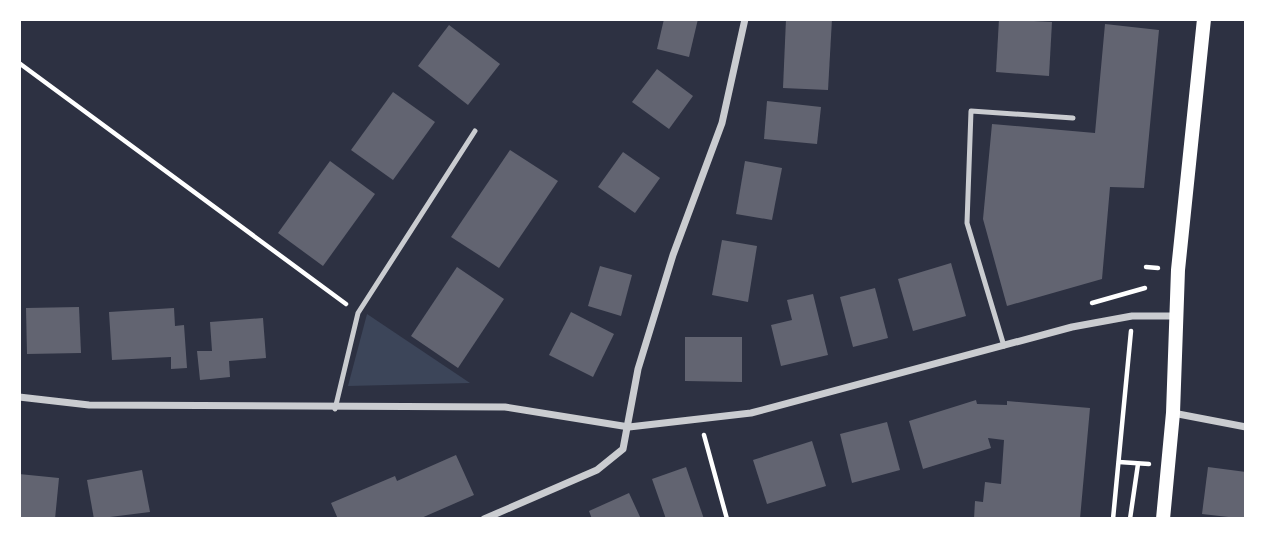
<svg xmlns="http://www.w3.org/2000/svg" width="1265" height="538" font-family="'Archivo Narrow',sans-serif">
	<style>
		.green { fill: #3c4559 }
		.building { fill: #626471 }
		.lines { fill: none; stroke-linecap: round; stroke-linejoin: round }
		.path { stroke: #fff; stroke-width: 4.5 }
		.service { stroke: #caccd0; stroke-width: 5 }
		.minor { stroke: #caccd0; stroke-width: 7 }
		.secondary { stroke: #fff; stroke-width: 14 }
	</style>
	<rect width="100%" height="100%" fill="#2d3142"/>
	<path class="green" d="M 367,314 L 470,383 L 348,386 Z"/>
	<g class="building">
		<path d="M 664,19 L 698,19 L 689,57 L 657,49 Z"/>
		<path d="M 786,19 L 832,19 L 828,90 L 783,88 Z"/>
		<path d="M 999,19 L 1052,22 L 1049,76 L 996,72 Z"/>
		<path d="M 1105,24 L 1159,30 L 1144,188 L 1110,187 L 1102,279 L 1007,306 L 983,219 L 992,124 L 1095,133 Z"/>
		<path d="M 449,25 L 500,64 L 468,105 L 418,66 Z"/>
		<path d="M 657,69 L 693,96 L 669,129 L 632,102 Z"/>
		<path d="M 393,92 L 435,122 L 393,180 L 351,150 Z"/>
		<path d="M 767,101 L 821,107 L 817,144 L 764,139 Z"/>
		<path d="M 510,150 L 558,181 L 499,268 L 451,237 Z"/>
		<path d="M 623,152 L 660,178 L 635,213 L 598,187 Z"/>
		<path d="M 330,161 L 375,194 L 323,266 L 278,233 Z"/>
		<path d="M 745,161 L 782,168 L 772,220 L 736,214 Z"/>
		<path d="M 722,240 L 757,246 L 748,302 L 712,295 Z"/>
		<path d="M 951,263 L 966,316 L 913,331 L 898,279 Z"/>
		<path d="M 600,266 L 632,275 L 621,316 L 588,306 Z"/>
		<path d="M 457,267 L 504,299 L 458,368 L 411,336 Z"/>
		<path d="M 875,288 L 888,338 L 853,347 L 840,297 Z"/>
		<path d="M 813,294 L 828,355 L 781,366 L 771,325 L 792,320 L 787,300 Z"/>
		<path d="M 79,307 L 81,353 L 27,354 L 26,308 Z"/>
		<path d="M 174,308 L 175,326 L 184,325 L 187,368 L 171,369 L 171,357 L 112,360 L 109,312 Z"/>
		<path d="M 571,312 L 614,334 L 593,377 L 549,355 Z"/>
		<path d="M 263,318 L 266,358 L 229,361 L 230,377 L 200,380 L 197,351 L 212,351 L 210,322 Z"/>
		<path d="M 685,337 L 742,337 L 742,382 L 685,381 Z"/>
		<path d="M 976,400 L 977,404 L 1007,405 L 1007,401 L 1090,408 L 1080,519 L 974,519 L 975,501 L 983,502 L 985,482 L 1001,484 L 1004,440 L 988,438 L 991,448 L 923,469 L 909,421 Z"/>
		<path d="M 887,422 L 900,470 L 852,483 L 840,434 Z"/>
		<path d="M 812,441 L 826,486 L 767,504 L 753,460 Z"/>
		<path d="M 456,455 L 474,495 L 419,519 L 338,519 L 331,503 L 395,476 L 397,481 Z"/>
		<path d="M 686,467 L 704,519 L 666,519 L 652,479 Z"/>
		<path d="M 1208,467 L 1246,472 L 1246,519 L 1202,514 Z"/>
		<path d="M 142,470 L 150,512 L 94,519 L 87,480 Z"/>
		<path d="M 19,474 L 59,478 L 55,519 L 19,518 Z"/>
		<path d="M 629,493 L 641,519 L 592,519 L 589,511 Z"/>
	</g>
	<g class="lines">
		<g class="path">
			<path d="M 19,63 L 346,304"/>
			<path d="M 1146,267 L 1158,268"/>
			<path d="M 1092,303 L 1145,288"/>
			<path d="M 704,435 L 727,519"/>
			<path d="M 1119,462 L 1149,464"/>
			<path d="M 1113,519 L 1131,331"/>
			<path d="M 1130,519 L 1138,464"/>
		</g>
		<g class="service">
			<path d="M 1004,346 L 967,223 L 971,111 L 1073,118"/>
			<path d="M 335,409 L 358,313 L 475,131"/>
		</g>
		<g class="minor">
			<path d="M 19,397 L 89,405 L 505,407 L 629,427 L 751,413 L 1072,327 L 1132,316 L 1176,316"/>
			<path d="M 1173,413 L 1246,427"/>
			<path d="M 484,519 L 597,470 L 623,449 L 638,369 L 673,255 L 722,123 L 745,19"/>
		</g>
		<path class="secondary" d="M 1163,519 L 1173,413 L 1178,270 L 1204,19"/>
	</g>
	<rect width="1265" height="538" fill="none" stroke="#ffffff" stroke-width="42"/>
</svg>
